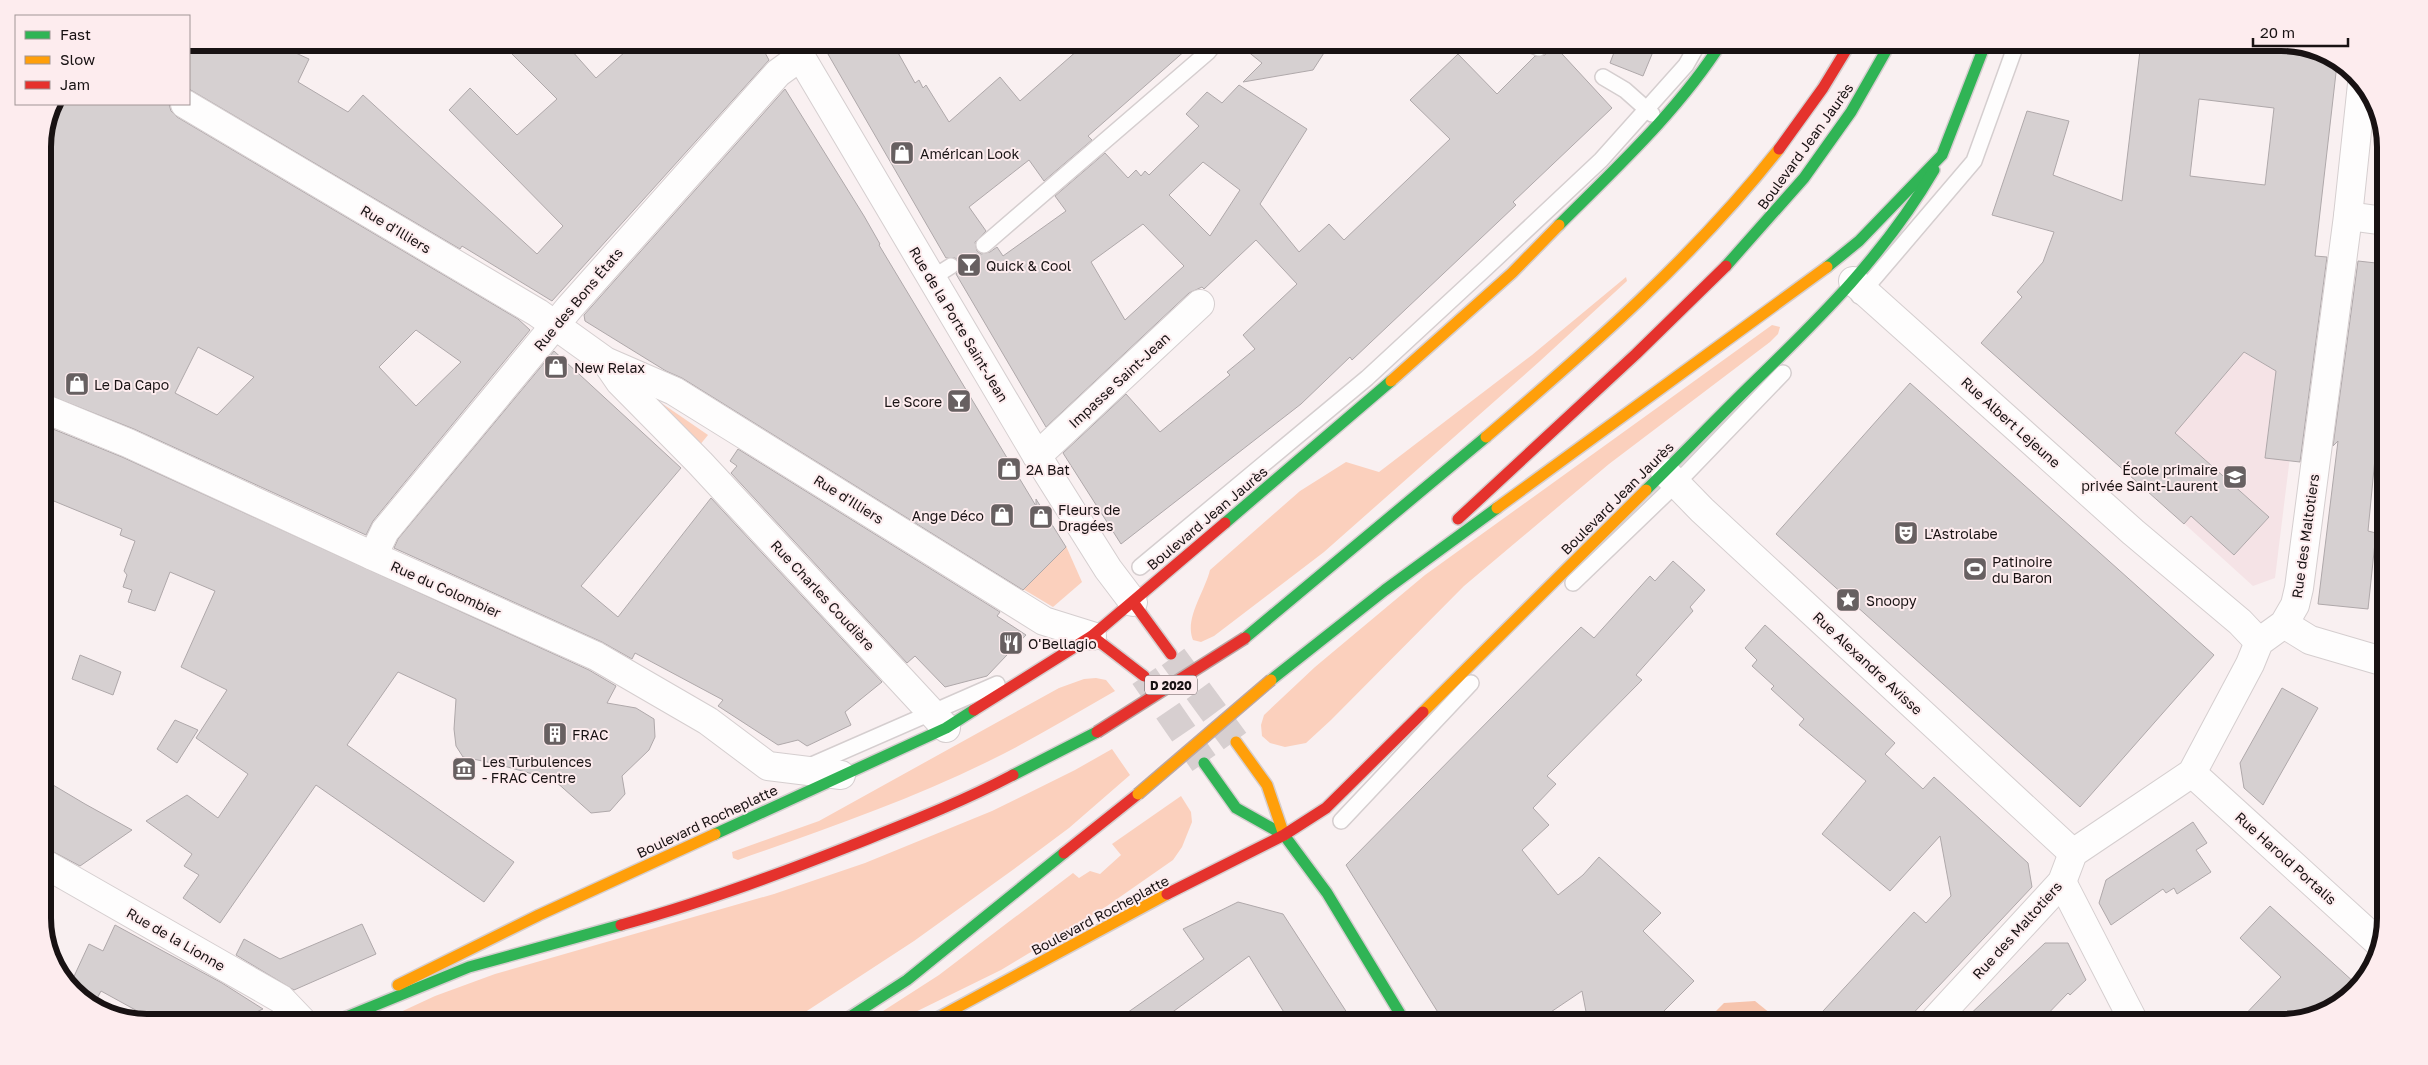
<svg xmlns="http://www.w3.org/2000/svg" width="2428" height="1065" font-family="'Golos Text',sans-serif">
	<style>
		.built { fill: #f5e3e6 }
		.green { fill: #fbd0bd }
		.forest { fill: #f6c4ad }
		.building { fill: #d6d0d1; stroke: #afa8aa; fill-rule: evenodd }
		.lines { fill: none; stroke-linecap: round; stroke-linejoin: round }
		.secondary-tunnel { stroke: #d7cfd0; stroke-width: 28; stroke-dasharray: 28 14; stroke-linecap: butt }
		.lane-casing { stroke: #d5cecf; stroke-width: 18 }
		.street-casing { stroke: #d5cecf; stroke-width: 30 }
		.fast-casing { stroke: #d5cecf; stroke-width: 14 }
		.slow-casing { stroke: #d5cecf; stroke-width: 14 }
		.jam-casing { stroke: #d5cecf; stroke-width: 14 }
		.lane { stroke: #fefdfd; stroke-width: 15 }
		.street { stroke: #fefdfd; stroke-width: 28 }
		.fast { stroke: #30b455; stroke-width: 11 }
		.slow { stroke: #ff9f0a; stroke-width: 11 }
		.jam { stroke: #e5322d; stroke-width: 11 }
		.slow-bridge-casing { stroke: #baa7a6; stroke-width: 14; stroke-linecap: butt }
		.jam-bridge-casing { stroke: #baa7a6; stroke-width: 14; stroke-linecap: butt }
		.slow-bridge { stroke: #ff9f0a; stroke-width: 11 }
		.jam-bridge { stroke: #e5322d; stroke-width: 11 }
		.labels { text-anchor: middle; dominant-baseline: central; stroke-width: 4; stroke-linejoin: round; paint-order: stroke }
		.shield { fill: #fdecee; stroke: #5d5355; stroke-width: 1 }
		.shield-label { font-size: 12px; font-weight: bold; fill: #181213 }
		.street-label { font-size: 14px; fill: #181213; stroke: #fdecee }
		.poi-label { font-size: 14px; fill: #181213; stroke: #fdecee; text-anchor: start }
		.rim { fill: none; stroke: #181213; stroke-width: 6 }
	</style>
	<rect width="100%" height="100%" fill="#f9f0f1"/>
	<path class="built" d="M 2165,308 L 2299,384 L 2275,578 L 2253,586 L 2091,439 Z"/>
	<g class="green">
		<path d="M 1626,277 L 1627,281 L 1540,361 L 1324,552 L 1214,636 L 1201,642 L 1193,640 C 1184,619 1205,591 1210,570 L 1300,491 L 1346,462 L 1379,472 L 1532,355 Z"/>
		<path d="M 1772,325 L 1780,327 L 1778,334 L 1770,342 L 1609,464 L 1464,586 L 1331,720 L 1306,743 L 1285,747 L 1270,743 L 1262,736 L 1261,725 L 1264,715 L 1315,667 L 1425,575 Z"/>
		<path d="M 657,400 L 708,435 L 699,446 Z"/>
		<path d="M 1066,546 L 1082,582 L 1053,607 L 1023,589 Z"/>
		<path d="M 1096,678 L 1106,680 L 1115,691 C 1073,715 1032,740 989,761 C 908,801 822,830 738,860 L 733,858 L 732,852 L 819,821 L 1059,688 L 1084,679 Z"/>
		<path d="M 1112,749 L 1130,775 L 1069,828 L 1014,869 L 914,941 L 790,1022 L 379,1022 L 435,996 L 495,974 L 774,894 L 865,863 L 992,811 L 1075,770 Z"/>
		<path d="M 1181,796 L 1191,812 L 1192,822 L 1182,847 L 1173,860 L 1107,906 L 1001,970 L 895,1022 L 866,1022 L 939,975 L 1073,873 L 1079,878 L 1090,871 L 1100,874 L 1121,855 L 1112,844 Z"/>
	</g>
	<path class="forest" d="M 1755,1001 L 1781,1022 L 1705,1022 L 1724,1003 Z"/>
	<g class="building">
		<path d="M 189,42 L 289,42 L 287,49 L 309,59 L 298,82 L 348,112 L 363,95 L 537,254 L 563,226 L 449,110 L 470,88 L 517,135 L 557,99 L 500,42 L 564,42 L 596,78 L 636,42 L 759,42 L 769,60 L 552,301 L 462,246 L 460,249 L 189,89 Z"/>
		<path d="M 821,42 L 892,42 L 915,83 L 919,80 L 923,88 L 926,85 L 949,122 L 1000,77 L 1020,101 L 1087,42 L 1195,42 L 1088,136 L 1092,140 L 1044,181 L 1029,160 L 969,207 L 986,231 L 975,242 L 977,251 L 981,254 L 990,252 L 997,247 L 1003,256 L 1066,211 L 1055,196 L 1105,153 L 1128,178 L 1136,170 L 1141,176 L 1145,171 L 1149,175 L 1199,126 L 1186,114 L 1207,92 L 1222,103 L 1239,85 L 1307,129 L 1260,204 L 1299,252 L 1329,224 L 1344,240 L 1450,139 L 1410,100 L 1458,54 L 1497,94 L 1535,56 L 1545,55 L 1548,47 L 1547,42 L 1551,42 L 1612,108 L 1513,202 L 1516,205 L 1352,360 L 1350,357 L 1301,404 L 1121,544 L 1063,453 L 1126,394 L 1160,432 L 1230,375 L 1227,372 L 1255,349 L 1243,335 L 1297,284 L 1256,240 L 1204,289 L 1202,287 L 1189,293 L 1046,427 L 956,274 L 959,270 L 959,261 L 955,258 L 946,258 ZM 1203,162 L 1240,190 L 1210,236 L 1169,195 ZM 1143,224 L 1184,266 L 1125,320 L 1091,262 Z"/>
		<path d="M 1236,42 L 1331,42 L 1313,70 L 1243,82 L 1262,63 Z"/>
		<path d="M 1618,42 L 1657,42 L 1643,76 L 1610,63 Z"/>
		<path d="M 2141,42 L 2196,42 L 2328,56 L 2337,64 L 2315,256 L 2327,257 L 2300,462 L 2265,458 L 2276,371 L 2244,352 L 2175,433 L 2269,517 L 2234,555 L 2191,516 L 2184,524 L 1981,343 L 2022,297 L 2017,292 L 2043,262 L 2054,232 L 1992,215 L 2027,111 L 2069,121 L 2053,175 L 2122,201 ZM 2199,99 L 2274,108 L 2265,185 L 2190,176 Z"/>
		<path d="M 785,89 L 864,216 L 880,244 L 879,245 L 1036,506 L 1036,499 L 1066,547 L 1023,590 L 682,378 L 666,371 L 585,321 L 584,315 Z"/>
		<path d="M 53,104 L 169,104 L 171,111 L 177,117 L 518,319 L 530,330 L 373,521 L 366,535 L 134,429 L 43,393 L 43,273 L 47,259 L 43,257 L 43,141 ZM 416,330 L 461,362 L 416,406 L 379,367 ZM 198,347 L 254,377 L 217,415 L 175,393 Z"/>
		<path d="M 2358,261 L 2385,264 L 2385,394 L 2383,393 L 2378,427 L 2368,531 L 2376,533 L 2368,609 L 2318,604 L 2338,441 L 2333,446 Z"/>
		<path d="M 554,351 L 681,468 L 581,586 L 618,617 L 711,498 L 882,682 L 845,712 L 851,725 L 807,746 L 798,740 L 778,745 L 718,706 L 723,700 L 635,653 L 632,659 L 602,642 L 394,548 L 398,539 Z"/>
		<path d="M 1910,383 L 2214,655 L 2080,807 L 1776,534 Z"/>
		<path d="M 43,425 L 122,457 L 589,670 L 616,686 L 607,703 L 636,708 L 654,719 L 655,737 L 649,750 L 622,776 L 625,794 L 610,811 L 591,813 L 554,780 L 497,764 L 463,757 L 456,746 L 454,729 L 456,699 L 398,672 L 347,745 L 514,862 L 484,902 L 316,785 L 220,923 L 183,898 L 199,875 L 184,866 L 192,854 L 146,821 L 187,795 L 218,818 L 248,774 L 196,738 L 227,690 L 181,667 L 215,591 L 170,572 L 155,611 L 128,602 L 132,590 L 123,587 L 127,575 L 124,571 L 135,541 L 120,535 L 122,529 L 44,497 L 51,482 L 43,478 Z"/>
		<path d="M 738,449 L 1000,612 L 997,616 L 1026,635 L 987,676 L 945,687 L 915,656 L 907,663 L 731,473 L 737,466 L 730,461 Z"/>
		<path d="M 1673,561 L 1705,590 L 1690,607 L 1693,611 L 1636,675 L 1642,680 L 1547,776 L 1556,784 L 1533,808 L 1549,825 L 1522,850 L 1558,895 L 1583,875 L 1599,857 L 1661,913 L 1643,931 L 1694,981 L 1653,1022 L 1588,1022 L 1582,991 L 1536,1022 L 1444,1022 L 1346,865 L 1581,627 L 1594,638 L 1650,576 L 1655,581 Z"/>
		<path d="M 1765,625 L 1895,743 L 1885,754 L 1923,789 L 1934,777 L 2028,863 L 2032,887 L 1905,1022 L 1813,1022 L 1914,912 L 1926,923 L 1951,896 L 1940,836 L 1890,891 L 1822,834 L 1866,781 L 1799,725 L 1804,719 L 1771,689 L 1774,686 L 1752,666 L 1757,660 L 1745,648 Z"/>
		<path d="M 80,655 L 121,672 L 113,695 L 72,679 Z"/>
		<path d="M 2282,688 L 2318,708 L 2263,805 L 2244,788 L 2240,763 Z"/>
		<path d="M 175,720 L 198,730 L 177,763 L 157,749 Z"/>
		<path d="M 43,779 L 85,804 L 132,830 L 80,866 L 48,849 L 43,846 Z"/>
		<path d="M 2193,822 L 2207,843 L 2196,850 L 2211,872 L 2177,894 L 2174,888 L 2166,893 L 2163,889 L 2111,925 L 2099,903 L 2106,880 Z"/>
		<path d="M 1238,902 L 1283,914 L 1353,1022 L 1290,1022 L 1249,956 L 1159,1022 L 1114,1022 L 1204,959 L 1183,929 Z"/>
		<path d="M 2270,906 L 2356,984 L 2338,1005 L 2281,1022 L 2238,1022 L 2281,977 L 2240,938 Z"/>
		<path d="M 362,924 L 376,954 L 294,990 L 236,955 L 244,939 L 280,959 Z"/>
		<path d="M 115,925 L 222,983 L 263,1009 L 234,1022 L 145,1022 L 141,1013 L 101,991 L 94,1004 L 70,985 L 89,944 L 103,951 Z"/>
		<path d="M 2045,943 L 2068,943 L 2086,980 L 2070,995 L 2068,993 L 2040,1022 L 1962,1022 Z"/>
	</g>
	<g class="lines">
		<g class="secondary-tunnel">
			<path d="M 1173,657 L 1235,741"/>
			<path d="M 1144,676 L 1204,763"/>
		</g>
		<defs>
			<g id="lane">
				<path d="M 1525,42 L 1539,48"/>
				<path d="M 1603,77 L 1625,90 L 1652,114"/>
				<path d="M 984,245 L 1208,52 L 1216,42"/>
				<path d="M 932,278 L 951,266"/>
				<path d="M 1859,296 L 1974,161 L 2017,42"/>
				<path d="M 1140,567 L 1367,378 L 1486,268 L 1601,160 L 1686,65 L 1699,42"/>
				<path d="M 1573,583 L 1677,483 L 1783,373"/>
				<path d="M 807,767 L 997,684"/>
				<path d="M 1341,821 L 1471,683"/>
				<path d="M 278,1022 L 295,1014"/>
			</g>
			<g id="street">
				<path d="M 792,42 L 1037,456 L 1108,569 L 1133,602"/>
				<path d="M 185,104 L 538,313 L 605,361 L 674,391 L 1044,621 L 1092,636"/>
				<path d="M 2348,216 L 2385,221"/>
				<path d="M 1853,281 L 2133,532 L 2240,622 L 2259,642"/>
				<path d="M 609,366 L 620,382 L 700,463 L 946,728"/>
				<path d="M 43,408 L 128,443 L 373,556 L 596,656 L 708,721 L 768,766 L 841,775"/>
				<path d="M 1037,456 L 1200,304"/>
				<path d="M 1665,472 L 1702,510 L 2073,853"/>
				<path d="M 373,556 L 385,531 L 570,307 L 778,73 L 800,57"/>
				<path d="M 2284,624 L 2310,640 L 2385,662"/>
				<path d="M 2192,773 L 2380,944"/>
				<path d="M 43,863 L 281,999 L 303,1022"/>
				<path d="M 2062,882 L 2134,1022"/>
				<path d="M 1933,1022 L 2062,882 L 2073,853 L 2192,773 L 2250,664 L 2259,642 L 2284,624 L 2295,605 L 2299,588 L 2348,216 L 2362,84"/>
			</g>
			<g id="fast">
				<path d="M 1559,225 C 1617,167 1678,111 1722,42"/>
				<path d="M 1726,266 L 1804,178 L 1851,112 L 1891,42"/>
				<path d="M 1827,267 L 1859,241 L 1942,155 L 1986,42"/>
				<path d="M 1646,490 C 1682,455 1717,418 1753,383 C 1822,316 1885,254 1934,170"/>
				<path d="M 1225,523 L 1391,381"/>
				<path d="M 1245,638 L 1486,437"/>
				<path d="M 1271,680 L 1385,590 L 1497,508"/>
				<path d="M 1204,763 L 1236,808 L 1284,835"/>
				<path d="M 1013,775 L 1097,732"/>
				<path d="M 715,834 L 946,728 L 974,710"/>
				<path d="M 1284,835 L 1327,893 L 1405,1022"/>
				<path d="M 334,1022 L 469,967 L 621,925"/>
				<path d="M 842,1022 L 907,980 L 1064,853"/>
			</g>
			<g id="slow">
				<path d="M 1391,381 L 1512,273 L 1559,225"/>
				<path d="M 1486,437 C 1590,348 1694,257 1779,149"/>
				<path d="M 1497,508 L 1827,267"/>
				<path d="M 1423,712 L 1646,490"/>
				<path d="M 1236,742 L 1267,785 L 1284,835"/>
				<path d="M 398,985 L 539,915 L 715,834"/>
				<path d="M 930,1022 L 1167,894"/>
			</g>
			<g id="jam">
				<path d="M 1779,149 L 1823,88 L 1851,42"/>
				<path d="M 1458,519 L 1636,354 L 1726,266"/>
				<path d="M 1133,602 L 1171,654"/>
				<path d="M 1092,636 L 1144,676"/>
				<path d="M 974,710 L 1092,636 L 1225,523"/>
				<path d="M 1064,853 L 1138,794"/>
				<path d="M 1167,894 L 1284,835 L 1326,808 L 1423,712"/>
				<path d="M 621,925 C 699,904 774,876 850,846 C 905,824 960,803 1013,775"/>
			</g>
		</defs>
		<use href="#lane" class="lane-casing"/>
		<use href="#street" class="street-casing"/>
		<use href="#fast" class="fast-casing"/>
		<use href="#slow" class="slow-casing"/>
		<use href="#jam" class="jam-casing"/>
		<use href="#lane" class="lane"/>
		<use href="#street" class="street"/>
		<use href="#fast" class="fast"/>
		<use href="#slow" class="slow"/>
		<use href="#jam" class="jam"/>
		<defs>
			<path id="slow-bridge" d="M 1138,794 L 1271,680"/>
			<path id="jam-bridge" d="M 1097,732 L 1245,638"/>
		</defs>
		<use href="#slow-bridge" class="slow-bridge-casing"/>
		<use href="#jam-bridge" class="jam-bridge-casing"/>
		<use href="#slow-bridge" class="slow-bridge"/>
		<use href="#jam-bridge" class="jam-bridge"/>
	</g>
	<defs>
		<symbol id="shop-square" viewBox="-11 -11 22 22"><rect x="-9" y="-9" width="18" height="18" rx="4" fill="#676061" stroke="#fdecee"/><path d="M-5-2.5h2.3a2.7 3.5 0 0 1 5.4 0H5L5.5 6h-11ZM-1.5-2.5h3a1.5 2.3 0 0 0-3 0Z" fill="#fff"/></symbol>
		<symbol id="bar-square" viewBox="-11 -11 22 22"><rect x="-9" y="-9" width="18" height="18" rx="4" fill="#676061" stroke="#fdecee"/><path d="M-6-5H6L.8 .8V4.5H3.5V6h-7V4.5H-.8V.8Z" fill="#fff"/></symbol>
		<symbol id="school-square" viewBox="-11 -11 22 22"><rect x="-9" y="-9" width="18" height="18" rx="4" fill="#676061" stroke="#fdecee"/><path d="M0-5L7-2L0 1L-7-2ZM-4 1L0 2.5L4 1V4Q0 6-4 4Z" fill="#fff"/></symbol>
		<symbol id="theatre-square" viewBox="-11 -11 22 22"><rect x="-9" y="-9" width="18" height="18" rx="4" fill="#676061" stroke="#fdecee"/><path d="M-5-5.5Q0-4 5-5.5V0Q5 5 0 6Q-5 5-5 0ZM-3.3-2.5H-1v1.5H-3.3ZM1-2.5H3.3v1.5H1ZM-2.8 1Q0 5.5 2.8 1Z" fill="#fff"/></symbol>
		<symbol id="stadium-square" viewBox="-11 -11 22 22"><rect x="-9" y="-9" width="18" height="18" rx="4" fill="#676061" stroke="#fdecee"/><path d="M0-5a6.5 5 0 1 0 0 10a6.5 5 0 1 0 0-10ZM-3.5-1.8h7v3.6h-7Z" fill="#fff"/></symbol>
		<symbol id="sight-square" viewBox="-11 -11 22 22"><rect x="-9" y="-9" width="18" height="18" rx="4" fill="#676061" stroke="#fdecee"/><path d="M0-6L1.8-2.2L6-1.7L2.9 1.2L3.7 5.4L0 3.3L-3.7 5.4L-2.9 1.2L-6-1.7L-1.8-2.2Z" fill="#fff"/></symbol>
		<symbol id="restaurant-square" viewBox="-11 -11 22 22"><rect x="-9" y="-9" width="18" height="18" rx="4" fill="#676061" stroke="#fdecee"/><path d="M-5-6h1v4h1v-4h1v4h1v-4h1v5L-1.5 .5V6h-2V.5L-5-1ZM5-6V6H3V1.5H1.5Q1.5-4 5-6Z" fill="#fff"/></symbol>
		<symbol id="building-square" viewBox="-11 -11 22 22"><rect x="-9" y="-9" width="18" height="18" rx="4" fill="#676061" stroke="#fdecee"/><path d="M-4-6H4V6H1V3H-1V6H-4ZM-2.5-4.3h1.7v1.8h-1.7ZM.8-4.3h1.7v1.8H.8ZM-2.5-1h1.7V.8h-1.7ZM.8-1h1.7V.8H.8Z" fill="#fff"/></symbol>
		<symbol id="museum-square" viewBox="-11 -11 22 22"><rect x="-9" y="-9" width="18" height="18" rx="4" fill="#676061" stroke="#fdecee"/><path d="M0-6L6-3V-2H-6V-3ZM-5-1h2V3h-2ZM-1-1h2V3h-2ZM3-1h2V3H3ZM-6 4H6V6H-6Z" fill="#fff"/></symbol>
	</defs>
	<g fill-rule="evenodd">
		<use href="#shop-square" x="888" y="139" width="28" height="28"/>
		<use href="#bar-square" x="955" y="251" width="28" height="28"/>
		<use href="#shop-square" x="542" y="353" width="28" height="28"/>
		<use href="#shop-square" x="63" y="370" width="28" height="28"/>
		<use href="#bar-square" x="945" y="387" width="28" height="28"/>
		<use href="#shop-square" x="995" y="455" width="28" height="28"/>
		<use href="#school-square" x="2221" y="463" width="28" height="28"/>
		<use href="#shop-square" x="988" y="501" width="28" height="28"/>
		<use href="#shop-square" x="1027" y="503" width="28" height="28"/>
		<use href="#theatre-square" x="1892" y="519" width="28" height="28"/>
		<use href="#stadium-square" x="1961" y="555" width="28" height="28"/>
		<use href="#sight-square" x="1834" y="586" width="28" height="28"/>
		<use href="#restaurant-square" x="997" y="629" width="28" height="28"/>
		<use href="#building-square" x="541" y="720" width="28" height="28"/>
		<use href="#museum-square" x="450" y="755" width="28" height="28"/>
	</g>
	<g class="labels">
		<rect class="shield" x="1145" y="675.5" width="52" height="19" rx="4"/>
		<g class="shield-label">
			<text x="1171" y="685">D 2020</text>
		</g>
		<g class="street-label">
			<text transform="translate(1805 146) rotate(-54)">Boulevard Jean Jaurès</text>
			<text transform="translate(396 229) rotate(31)">Rue d'Illiers</text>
			<text transform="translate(578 299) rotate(-50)">Rue des Bons États</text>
			<text transform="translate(959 324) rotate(59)">Rue de la Porte Saint-Jean</text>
			<text transform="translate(1119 380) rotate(-43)">Impasse Saint-Jean</text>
			<text transform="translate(2011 422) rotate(42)">Rue Albert Lejeune</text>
			<text transform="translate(1617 498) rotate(-45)">Boulevard Jean Jaurès</text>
			<text transform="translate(849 499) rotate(32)">Rue d'Illiers</text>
			<text transform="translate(1207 518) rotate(-40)">Boulevard Jean Jaurès</text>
			<text transform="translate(2305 536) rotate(-82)">Rue des Maltotiers</text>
			<text transform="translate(446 589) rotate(24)">Rue du Colombier</text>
			<text transform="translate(823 595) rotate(47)">Rue Charles Coudière</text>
			<text transform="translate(1868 663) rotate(43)">Rue Alexandre Avisse</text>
			<text transform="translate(707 821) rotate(-25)">Boulevard Rocheplatte</text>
			<text transform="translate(2286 858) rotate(42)">Rue Harold Portalis</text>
			<text transform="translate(1100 915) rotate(-28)">Boulevard Rocheplatte</text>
			<text transform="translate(2017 930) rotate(-48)">Rue des Maltotiers</text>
			<text transform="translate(176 939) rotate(30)">Rue de la Lionne</text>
		</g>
		<g class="poi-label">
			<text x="920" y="153">Américan Look</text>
			<text x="986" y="265">Quick &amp; Cool</text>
			<text x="574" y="367">New Relax</text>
			<text x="94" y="384">Le Da Capo</text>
			<text x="942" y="401" text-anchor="end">Le Score</text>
			<text x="1026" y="469">2A Bat</text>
			<text x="2218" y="469" text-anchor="end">École primaire<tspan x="2218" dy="16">privée Saint-Laurent</tspan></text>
			<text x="1058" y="509">Fleurs de<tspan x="1058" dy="16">Dragées</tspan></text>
			<text x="984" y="515" text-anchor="end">Ange Déco</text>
			<text x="1924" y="533">L'Astrolabe</text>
			<text x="1992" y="561">Patinoire<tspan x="1992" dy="16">du Baron</tspan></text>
			<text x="1866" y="600">Snoopy</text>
			<text x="1028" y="643">O'Bellagio</text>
			<text x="572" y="734">FRAC</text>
			<text x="482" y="761">Les Turbulences<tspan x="482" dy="16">- FRAC Centre</tspan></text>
		</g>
	</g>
	<path d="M0 0H2428V1065H0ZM147 51H2281A96 96 0 0 1 2377 147V918A96 96 0 0 1 2281 1014H147A96 96 0 0 1 51 918V147A96 96 0 0 1 147 51Z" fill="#fdecee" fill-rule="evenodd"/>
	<path class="rim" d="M147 51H2281A96 96 0 0 1 2377 147V918A96 96 0 0 1 2281 1014H147A96 96 0 0 1 51 918V147A96 96 0 0 1 147 51Z"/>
	<rect x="15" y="15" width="175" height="90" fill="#fdecee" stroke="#a19596"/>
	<rect x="25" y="31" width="25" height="8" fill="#30b455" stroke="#a19596"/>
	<text x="60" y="40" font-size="15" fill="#181213">Fast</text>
	<rect x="25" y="56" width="25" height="8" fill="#ff9f0a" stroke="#a19596"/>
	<text x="60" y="65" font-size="15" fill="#181213">Slow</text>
	<rect x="25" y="81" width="25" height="8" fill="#e5322d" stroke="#a19596"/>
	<text x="60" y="90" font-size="15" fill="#181213">Jam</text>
	<path d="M2253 38v8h95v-8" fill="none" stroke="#181213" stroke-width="2.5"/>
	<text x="2260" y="38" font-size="15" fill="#181213" stroke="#fdecee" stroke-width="4" paint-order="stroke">20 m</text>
</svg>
